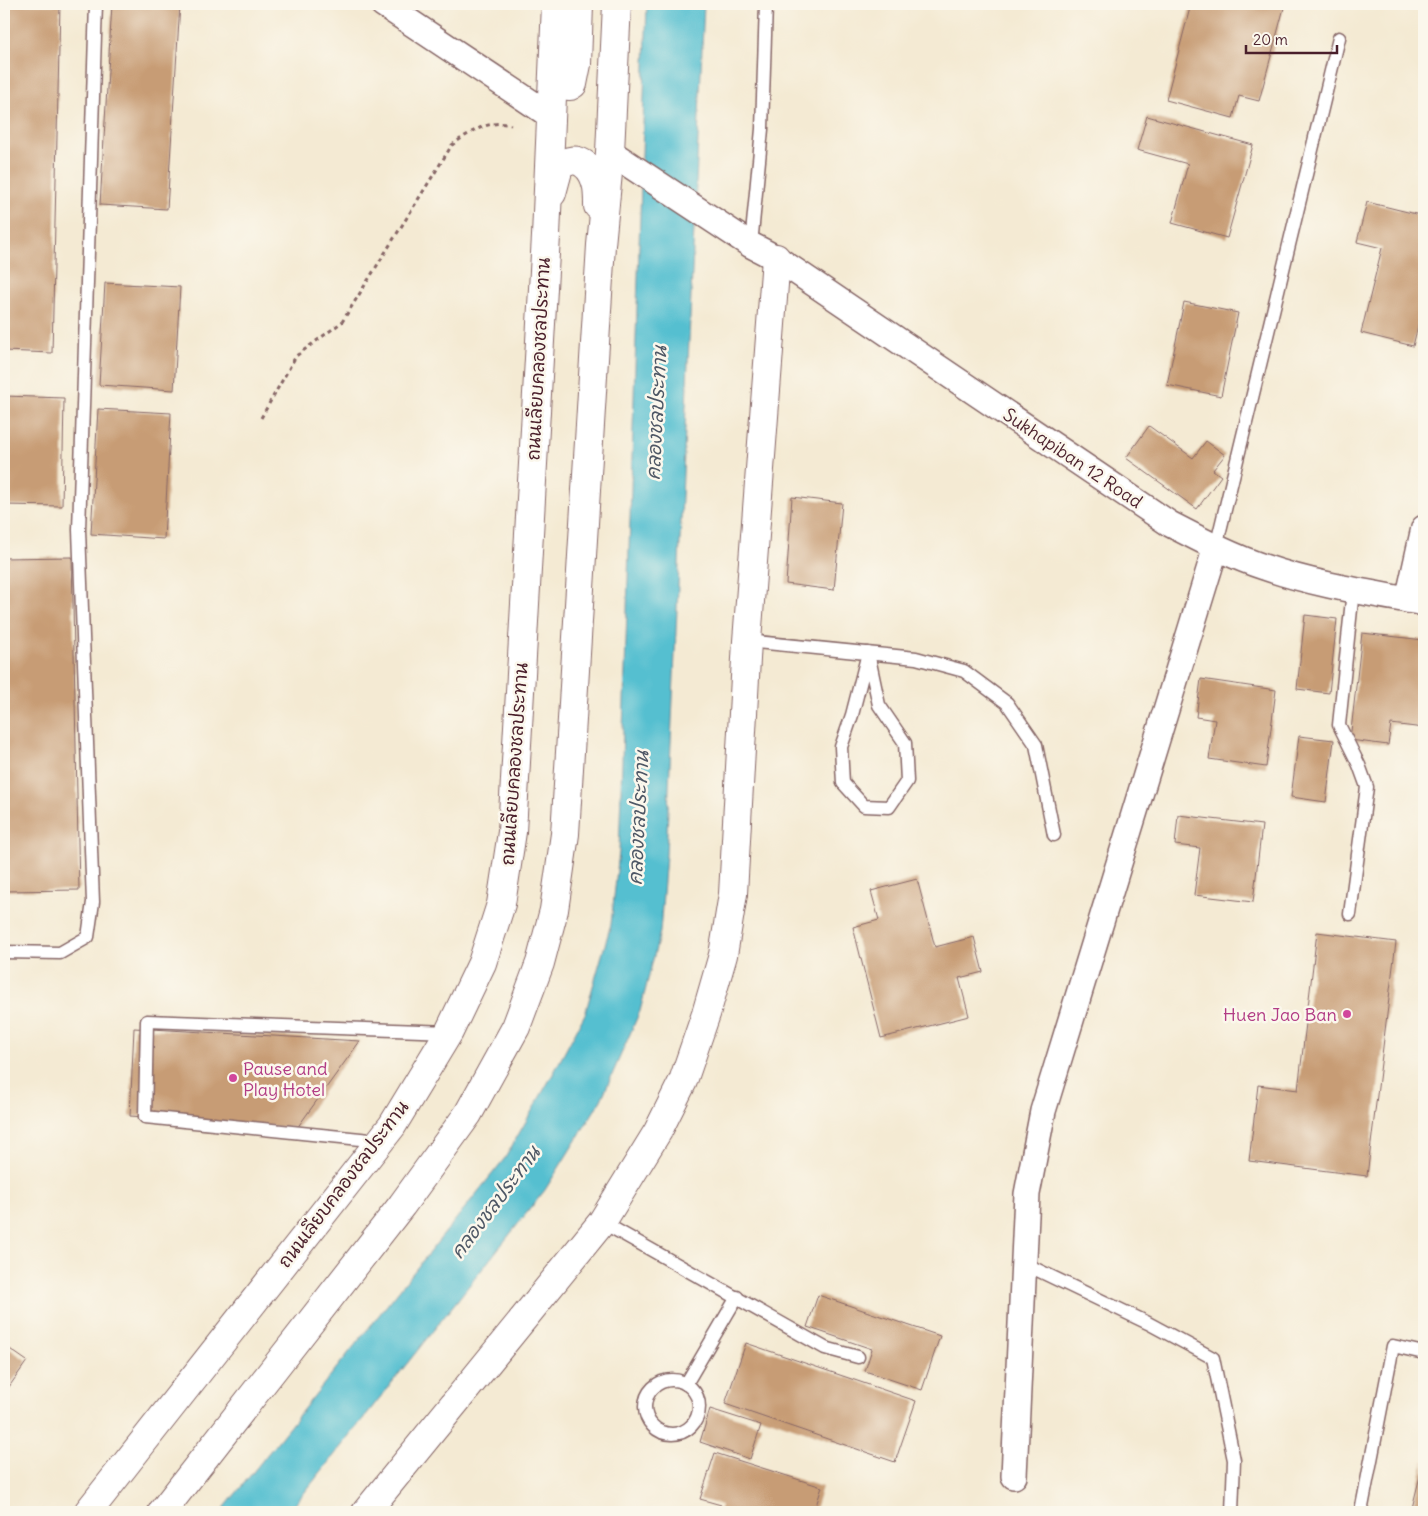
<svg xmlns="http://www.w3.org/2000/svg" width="1428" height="1516" font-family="Delius,'Playpen Sans Thai',sans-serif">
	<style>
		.water { fill: #54bfd0; stroke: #4f6f7e }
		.building { fill: #c79c75 }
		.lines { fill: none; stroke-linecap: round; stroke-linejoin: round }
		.service-casing { stroke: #866666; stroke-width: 15 }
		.minor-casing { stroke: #866666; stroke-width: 28 }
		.secondary-casing { stroke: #866666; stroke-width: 30 }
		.primary-casing { stroke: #866666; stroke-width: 30 }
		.path { stroke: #866666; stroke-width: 3; stroke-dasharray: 4 4; stroke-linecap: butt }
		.service { stroke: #fff; stroke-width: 12 }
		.minor { stroke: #fff; stroke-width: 25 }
		.secondary { stroke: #fff; stroke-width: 28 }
		.primary { stroke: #fff; stroke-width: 28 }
		.hotel-dot { fill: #d1479c; stroke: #fbf7ec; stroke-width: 2 }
		.labels { text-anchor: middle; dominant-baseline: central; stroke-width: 5; stroke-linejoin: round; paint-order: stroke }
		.street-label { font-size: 18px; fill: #4a1f2b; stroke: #fbf7ec }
		.hotel-label { font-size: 18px; fill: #b23c85; stroke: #fbf7ec; text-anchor: end }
		.water-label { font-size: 19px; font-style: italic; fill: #4e5765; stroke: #fbf7ec }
	</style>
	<rect width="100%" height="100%" fill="#fbf7ec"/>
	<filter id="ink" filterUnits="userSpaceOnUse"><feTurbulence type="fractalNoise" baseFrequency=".02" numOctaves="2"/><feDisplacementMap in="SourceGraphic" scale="10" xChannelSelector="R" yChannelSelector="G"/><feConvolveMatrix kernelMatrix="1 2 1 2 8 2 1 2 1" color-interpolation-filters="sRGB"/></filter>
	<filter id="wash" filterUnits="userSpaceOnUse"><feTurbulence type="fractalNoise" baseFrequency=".0096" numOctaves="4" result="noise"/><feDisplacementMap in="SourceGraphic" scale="20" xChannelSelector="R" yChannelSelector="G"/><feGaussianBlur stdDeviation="1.12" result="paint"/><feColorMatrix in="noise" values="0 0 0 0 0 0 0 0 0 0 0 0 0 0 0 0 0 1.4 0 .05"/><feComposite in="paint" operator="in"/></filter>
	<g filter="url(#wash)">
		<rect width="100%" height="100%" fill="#f4ead3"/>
		<path class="water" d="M 647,4 L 704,4 L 666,855 L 660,932 L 640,1011 L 601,1100 L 545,1190 L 289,1512 L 221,1512 L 505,1158 L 553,1074 L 585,1014 L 611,924 L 619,852 Z"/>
		<g id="blocks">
			<g class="building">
				<path d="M 4,4 L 60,5 L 52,353 L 4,351 Z"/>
				<path d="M 112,4 L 180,4 L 167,209 L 100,205 Z"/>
				<path d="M 1191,4 L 1285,4 L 1259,101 L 1239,96 L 1233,118 L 1166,100 Z"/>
				<path d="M 1147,116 L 1253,145 L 1227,238 L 1172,223 L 1188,164 L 1137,150 Z"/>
				<path d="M 1367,202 L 1424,216 L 1424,301 L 1413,346 L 1361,333 L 1382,248 L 1357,242 Z"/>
				<path d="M 105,283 L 180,287 L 174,390 L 99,385 Z"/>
				<path d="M 1184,302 L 1238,313 L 1221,396 L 1167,385 Z"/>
				<path d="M 4,396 L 64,398 L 62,506 L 4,505 Z"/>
				<path d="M 98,409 L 171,413 L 164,539 L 91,534 Z"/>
				<path d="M 1149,426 L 1193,458 L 1206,441 L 1225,455 L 1213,470 L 1221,476 L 1197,509 L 1126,458 Z"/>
				<path d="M 792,497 L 842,503 L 834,590 L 786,584 Z"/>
				<path d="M 72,557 L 79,890 L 4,891 L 4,558 Z"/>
				<path d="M 1305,615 L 1337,619 L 1329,693 L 1297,689 Z"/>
				<path d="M 1362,633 L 1424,640 L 1424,728 L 1391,724 L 1388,745 L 1350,740 Z"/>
				<path d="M 1201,679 L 1276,690 L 1266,767 L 1209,759 L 1215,720 L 1196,717 Z"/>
				<path d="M 1299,736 L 1334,740 L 1326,802 L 1291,797 Z"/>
				<path d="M 1178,815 L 1262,825 L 1253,902 L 1194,895 L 1200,848 L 1175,845 Z"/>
				<path d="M 917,879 L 935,947 L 974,937 L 983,972 L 959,978 L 969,1016 L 881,1038 L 853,927 L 879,920 L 871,891 Z"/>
				<path d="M 1317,932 L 1396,942 L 1367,1176 L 1249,1161 L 1258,1085 L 1298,1090 Z"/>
				<path d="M 134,1028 L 360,1041 L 297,1128 L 130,1116 Z"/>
				<path d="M 818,1295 L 940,1336 L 922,1390 L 865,1371 L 872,1349 L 807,1327 Z"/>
				<path d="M 746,1343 L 916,1401 L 895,1462 L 725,1404 Z"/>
				<path d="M 4,1345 L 27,1361 L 4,1394 Z"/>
				<path d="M 710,1409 L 761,1425 L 750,1459 L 700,1442 Z"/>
				<path d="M 715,1453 L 822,1487 L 814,1512 L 719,1512 L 721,1505 L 700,1499 Z"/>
				<path d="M 1424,1460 L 1424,1512 L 1411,1512 Z"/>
			</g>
		</g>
	</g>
	<g filter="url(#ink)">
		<use href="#blocks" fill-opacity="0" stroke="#866666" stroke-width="1"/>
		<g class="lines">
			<defs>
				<g id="service">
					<path d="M 751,245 L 762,129 L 766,4"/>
					<path d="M 1216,547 L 1339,38"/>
					<path d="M 747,641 L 916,658 L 964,671 L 1007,703 L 1036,745 L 1054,835"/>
					<path d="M 868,653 L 879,705 L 905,743 L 907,781 L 889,807 L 864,806 L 843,783 L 841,747 L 852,715 Z"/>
					<path d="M 1350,914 L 1367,787 L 1359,765 L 1339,725 L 1353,590"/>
					<path d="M 4,952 L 60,953 L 88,937 L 93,902 L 79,530 L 96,4"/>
					<path d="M 380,1141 L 145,1117 L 147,1021 L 449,1032"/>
					<path d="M 602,1222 L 825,1348 L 858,1357"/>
					<path d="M 1025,1264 L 1148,1323 L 1213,1358 L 1234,1460 L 1232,1512"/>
					<circle cx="672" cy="1407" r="27"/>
					<path d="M 686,1384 L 737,1297"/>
					<path d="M 1361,1512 L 1393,1346 L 1424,1353"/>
				</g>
				<g id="minor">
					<path d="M 383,4 L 551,116"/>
					<path d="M 610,152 L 751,245 L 776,258 L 1170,524 C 1201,540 1231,556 1264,567 C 1316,585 1370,593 1424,603"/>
					<path d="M 1408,600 L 1424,528"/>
					<path d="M 1014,1476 L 1027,1194 L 1043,1111 L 1216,547"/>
				</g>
				<path id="secondary" d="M 366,1512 L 602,1222 L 658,1131 L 683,1081 L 706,1014 L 723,955 L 733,894 L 747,641 L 776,258"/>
				<g id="primary">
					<path d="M 554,66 L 561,85 L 570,86 L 573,84 L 577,64 L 579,4"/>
					<path d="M 552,193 L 559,167 C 577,151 593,167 597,187 C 598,193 598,200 598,206"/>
					<path d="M 88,1512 L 392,1126 L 449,1032 L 482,963 L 501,904 L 512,832 L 546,236 L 556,4"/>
					<path d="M 162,1512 L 402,1205 L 468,1114 L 516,1027 L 540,963 L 554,910 L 565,834 L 601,245 L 610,152 L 617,4"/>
				</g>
			</defs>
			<use href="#service" class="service-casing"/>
			<use href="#minor" class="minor-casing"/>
			<use href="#secondary" class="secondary-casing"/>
			<use href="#primary" class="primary-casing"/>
			<path class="path" d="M 261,418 L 296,356 L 342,322 L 452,145 C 470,132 489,119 511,125"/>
			<use href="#service" class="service"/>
			<use href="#minor" class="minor"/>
			<use href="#secondary" class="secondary"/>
			<use href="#primary" class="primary"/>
		</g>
	</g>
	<g class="hotel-dot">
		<circle cx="1347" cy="1014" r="5"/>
		<circle cx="233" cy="1078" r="5"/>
	</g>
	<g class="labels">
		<g class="street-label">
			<text transform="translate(538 359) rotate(-87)">ถนนเลียบคลองชลประทาน</text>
			<text transform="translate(1073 458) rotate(34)">Sukhapiban 12 Road</text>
			<text transform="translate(514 764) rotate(-86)">ถนนเลียบคลองชลประทาน</text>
			<text transform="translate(343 1184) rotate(-53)">ถนนเลียบคลองชลประทาน</text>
		</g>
		<g class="hotel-label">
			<text x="1337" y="1014">Huen Jao Ban</text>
			<text x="243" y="1068" text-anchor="start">Pause and<tspan x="243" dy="21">Play Hotel</tspan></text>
		</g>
		<g class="water-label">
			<text transform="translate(656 413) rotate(-87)">คลองชลประทาน</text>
			<text transform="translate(638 818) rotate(-87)">คลองชลประทาน</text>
			<text transform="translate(495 1202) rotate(-53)">คลองชลประทาน</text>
		</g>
	</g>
	<rect width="1428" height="1516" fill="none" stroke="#fbf7ec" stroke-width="20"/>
	<path d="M1246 45v8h91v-8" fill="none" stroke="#4a1f2b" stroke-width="2.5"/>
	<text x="1253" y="45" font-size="15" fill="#4a1f2b" stroke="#fbf7ec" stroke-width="4" paint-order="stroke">20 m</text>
</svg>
